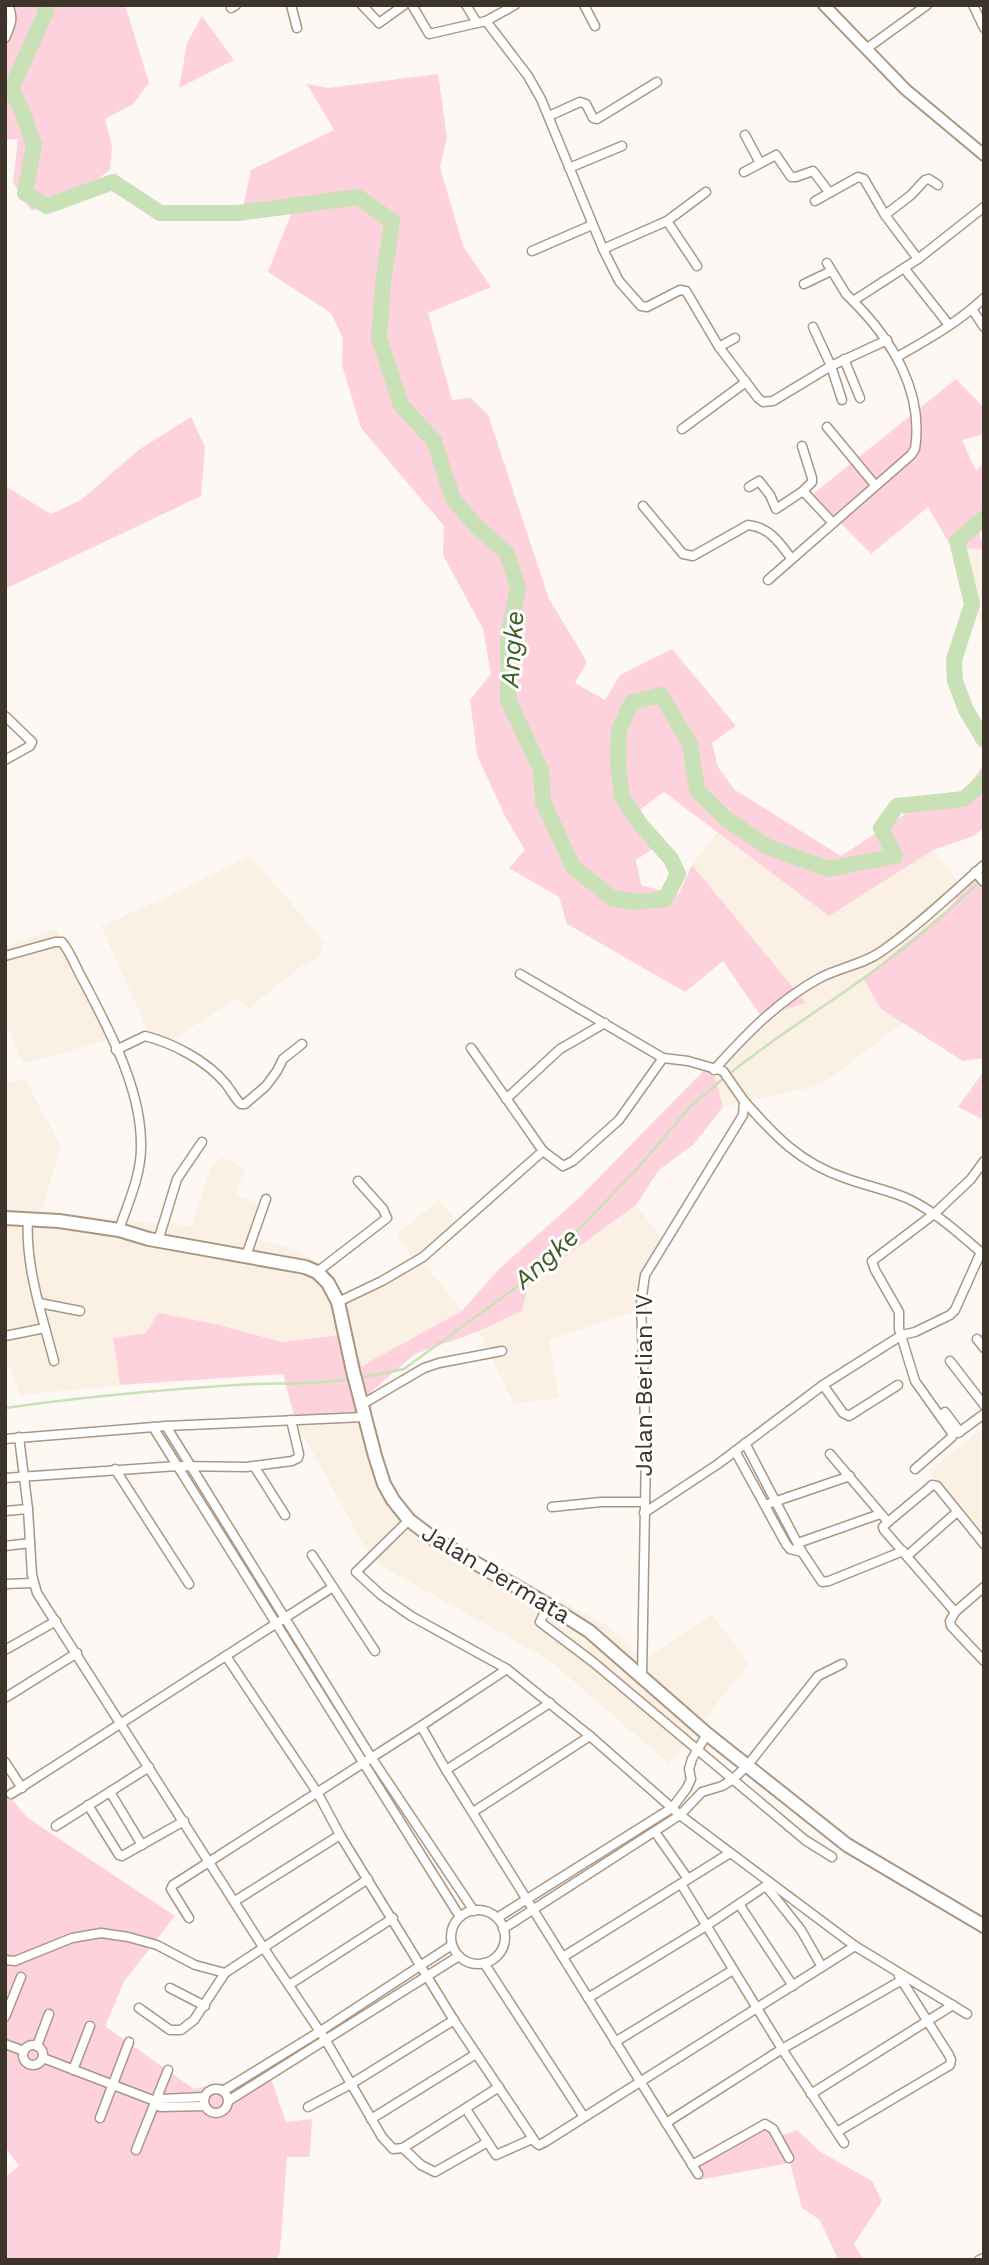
<svg xmlns="http://www.w3.org/2000/svg" width="989" height="2265" font-family="'Work Sans',sans-serif">
	<style>
		.built { fill: #fbf0e4 }
		.green { fill: #fdd2dd }
		.lines { fill: none; stroke-linecap: round; stroke-linejoin: round }
		.stream { stroke: #c8e1b7; stroke-width: 2.5 }
		.river { stroke: #c8e1b7; stroke-width: 16 }
		.minor-casing { stroke: #ab9682; stroke-width: 11 }
		.secondary-casing { stroke: #ab9682; stroke-width: 14 }
		.primary-casing { stroke: #ab9682; stroke-width: 16 }
		.minor { stroke: #fff; stroke-width: 8 }
		.secondary { stroke: #fff; stroke-width: 10 }
		.primary { stroke: #fff; stroke-width: 12 }
		.labels { text-anchor: middle; dominant-baseline: central; stroke-width: 6; stroke-linejoin: round; paint-order: stroke }
		.street-label { font-size: 24px; fill: #3d352c; stroke: #fff }
		.water-label { font-size: 26px; font-style: italic; fill: #3f5e24; stroke: #fff }
	</style>
	<rect width="100%" height="100%" fill="#fdf8f4"/>
	<g class="built">
		<path d="M 952,548 L 984,549 L 984,632 Z"/>
		<path d="M 717,833 L 829,916 L 933,850 L 960,884 L 955,903 L 864,977 L 881,1008 L 903,1023 L 821,1085 L 723,1107 L 711,1063 L 761,1016 L 805,1003 L 692,865 Z"/>
		<path d="M 250,856 L 324,941 L 319,958 L 303,965 L 249,1008 L 236,998 L 169,1042 L 149,1033 L 101,926 L 163,899 Z"/>
		<path d="M 56,929 L 110,1040 L 23,1063 L 5,1020 L 5,946 Z"/>
		<path d="M 24,1078 L 61,1146 L 41,1212 L 191,1226 L 211,1167 L 221,1157 L 245,1169 L 235,1194 L 261,1205 L 250,1238 L 293,1249 L 328,1267 L 342,1296 L 413,1258 L 396,1234 L 439,1200 L 459,1223 L 419,1256 L 462,1311 L 362,1367 L 349,1334 L 282,1342 L 215,1324 L 158,1314 L 146,1333 L 113,1338 L 120,1385 L 20,1395 L 5,1356 L 5,1085 Z"/>
		<path d="M 636,1205 L 664,1241 L 646,1279 L 644,1308 L 549,1340 L 559,1398 L 514,1404 L 479,1331 L 522,1311 L 529,1283 Z"/>
		<path d="M 372,1417 L 392,1487 L 419,1518 L 476,1557 L 607,1625 L 644,1659 L 712,1615 L 749,1663 L 669,1764 L 549,1660 L 387,1569 L 367,1551 L 295,1420 Z"/>
		<path d="M 984,1427 L 984,1535 L 929,1471 Z"/>
	</g>
	<g class="green">
		<path d="M 12,5 L 125,5 L 149,83 L 133,104 L 105,119 L 112,146 L 110,170 L 60,207 L 31,210 L 13,182 L 18,139 L 5,140 L 5,40 Z"/>
		<path d="M 202,16 L 234,60 L 179,88 L 187,43 Z"/>
		<path d="M 438,74 L 447,138 L 440,167 L 463,246 L 491,287 L 428,313 L 452,400 L 471,398 L 488,415 L 549,599 L 587,662 L 575,683 L 605,700 L 620,675 L 672,649 L 736,726 L 712,743 L 718,767 L 735,790 L 841,856 L 936,794 L 961,797 L 984,764 L 984,827 L 974,836 L 933,850 L 829,916 L 664,792 L 637,812 L 660,844 L 636,860 L 641,885 L 678,895 L 692,865 L 806,1003 L 761,1016 L 723,961 L 685,992 L 567,924 L 559,897 L 509,868 L 525,850 L 506,818 L 477,755 L 470,700 L 491,674 L 483,629 L 443,555 L 444,526 L 361,428 L 342,365 L 343,339 L 331,313 L 268,272 L 294,207 L 242,213 L 251,170 L 334,130 L 307,84 L 328,88 Z"/>
		<path d="M 956,379 L 984,408 L 984,434 L 962,440 L 976,471 L 984,462 L 984,517 L 978,526 L 983,549 L 952,548 L 928,507 L 871,554 L 813,494 Z"/>
		<path d="M 191,417 L 205,447 L 201,496 L 5,589 L 5,486 L 51,514 L 81,500 L 140,449 Z"/>
		<path d="M 973,872 L 984,881 L 984,1058 L 963,1061 L 881,1009 L 863,978 L 955,903 L 960,884 Z"/>
		<path d="M 711,1063 L 723,1107 L 694,1144 L 659,1170 L 636,1205 L 529,1283 L 522,1311 L 479,1331 L 415,1354 L 371,1392 L 372,1417 L 295,1420 L 283,1374 L 120,1385 L 113,1338 L 146,1333 L 158,1313 L 215,1324 L 282,1342 L 349,1334 L 362,1366 L 462,1311 L 499,1269 L 578,1199 Z"/>
		<path d="M 984,1071 L 984,1120 L 958,1107 Z"/>
		<path d="M 5,1792 L 28,1818 L 175,1916 L 125,1980 L 105,2026 L 194,2089 L 269,2073 L 286,2122 L 312,2119 L 310,2157 L 287,2157 L 280,2252 L 276,2260 L 5,2260 L 5,2177 L 19,2166 L 5,2147 Z"/>
		<path d="M 764,2123 L 777,2137 L 797,2130 L 819,2151 L 872,2181 L 882,2201 L 854,2244 L 864,2260 L 838,2260 L 820,2220 L 802,2208 L 790,2163 L 699,2180 L 700,2158 Z"/>
	</g>
	<g class="lines">
		<g class="stream">
			<path d="M 729,1074 C 771,1040 813,1014 857,983 C 900,953 943,917 981,880"/>
			<path d="M 359,1378 L 404,1369 L 537,1272 L 635,1171 L 690,1107 L 724,1078"/>
			<path d="M 5,1408 C 82,1397 159,1390 236,1385 C 274,1382 312,1386 349,1379"/>
		</g>
		<g class="river">
			<path d="M 44,5 L 46,12 L 11,89 L 22,111 L 34,145 L 25,193 L 47,206 L 113,182 L 160,213 L 238,213 L 358,197 L 392,221 L 383,283 L 379,338 L 401,405 L 434,441 L 453,499 L 477,527 L 507,553 L 518,588 L 508,638 L 508,700 L 541,770 L 543,802 L 573,867 L 612,898 L 636,902 L 665,899 L 678,874 L 671,859 L 640,824 L 622,797 L 618,767 L 619,730 L 632,702 L 661,695 L 690,744 L 697,790 L 726,819 L 768,847 L 828,869 L 895,856 L 881,828 L 897,806 L 964,799 L 984,781"/>
			<path d="M 984,518 L 957,541 L 972,604 L 954,660 L 955,681 L 966,710 L 984,740"/>
		</g>
		<defs>
			<g id="minor">
				<path d="M 291,5 L 297,28"/>
				<path d="M 362,5 L 379,23 L 404,5"/>
				<path d="M 412,5 L 429,34 L 486,21 L 515,5"/>
				<path d="M 466,5 L 477,23"/>
				<path d="M 584,5 L 595,26"/>
				<path d="M 973,5 L 984,28"/>
				<path d="M 231,8 L 236,5"/>
				<path d="M 486,21 L 528,76 L 541,99 L 603,249 L 619,281 L 641,306 L 647,307 L 680,290 L 686,291 L 719,347 L 758,398 L 763,402 L 773,401 L 831,366 L 887,340"/>
				<path d="M 5,38 C 11,25 14,18 8,5"/>
				<path d="M 866,49 L 927,5"/>
				<path d="M 549,116 L 580,102 L 586,104 L 593,118 L 597,119 L 657,82"/>
				<path d="M 745,135 L 760,163"/>
				<path d="M 569,168 L 622,146"/>
				<path d="M 744,172 L 776,155 L 791,177 L 796,177 L 813,171 L 829,192"/>
				<path d="M 815,201 L 858,177 L 864,179 L 885,215 L 918,259"/>
				<path d="M 885,215 L 911,195 L 925,180 L 929,179 L 938,185"/>
				<path d="M 667,221 L 697,266"/>
				<path d="M 603,249 L 667,221 L 706,192"/>
				<path d="M 532,251 L 592,225"/>
				<path d="M 827,263 L 846,294 L 853,301"/>
				<path d="M 904,268 L 949,325"/>
				<path d="M 804,284 L 831,271"/>
				<path d="M 972,309 L 984,327"/>
				<path d="M 813,327 L 831,366 L 842,400"/>
				<path d="M 719,347 L 735,338"/>
				<path d="M 897,357 C 927,340 959,322 984,298"/>
				<path d="M 844,359 L 860,398"/>
				<path d="M 827,427 L 875,485"/>
				<path d="M 682,429 L 746,382"/>
				<path d="M 802,446 L 812,478 L 812,482 L 803,491"/>
				<path d="M 749,487 L 759,481 L 770,495 L 776,509 L 803,491 L 833,523"/>
				<path d="M 643,506 L 683,554 L 693,556 L 748,525 C 769,527 779,542 791,558"/>
				<path d="M 768,580 L 911,455 L 915,449 C 924,392 892,340 853,301 L 918,259 L 984,207"/>
				<path d="M 5,716 L 32,742 L 30,746 L 5,760"/>
				<path d="M 975,872 L 984,882"/>
				<path d="M 5,956 L 55,942 L 62,942 C 71,953 76,968 83,980 C 109,1030 142,1089 141,1147 C 141,1176 128,1203 119,1230"/>
				<path d="M 520,974 L 663,1058 L 688,1061 L 723,1071 L 744,1101 L 743,1115 L 645,1275 L 641,1303 L 646,1451 L 642,1676"/>
				<path d="M 471,1048 L 543,1151 L 563,1166 L 573,1161 L 619,1120 L 663,1058"/>
				<path d="M 116,1050 L 145,1036 C 173,1043 207,1061 225,1083 C 231,1090 235,1099 241,1104 L 245,1104 L 266,1086 L 277,1071 L 283,1059 L 302,1044"/>
				<path d="M 714,1070 C 744,1036 778,1001 818,979 C 839,967 863,965 882,951 C 918,926 951,894 984,865"/>
				<path d="M 506,1099 L 560,1049 L 605,1023"/>
				<path d="M 744,1101 C 775,1136 800,1163 845,1178 C 866,1186 890,1190 911,1200 C 938,1214 961,1235 984,1255"/>
				<path d="M 28,1219 C 25,1266 42,1315 54,1361"/>
				<path d="M 158,1241 L 177,1179 L 202,1142"/>
				<path d="M 246,1256 L 266,1199"/>
				<path d="M 317,1272 L 387,1218 L 383,1209 L 358,1181"/>
				<path d="M 338,1302 L 382,1281 L 423,1257 L 543,1151"/>
				<path d="M 39,1303 L 80,1311"/>
				<path d="M 5,1336 L 45,1328"/>
				<path d="M 977,1339 L 984,1348"/>
				<path d="M 950,1361 L 984,1405"/>
				<path d="M 823,1385 L 843,1413 L 849,1416 L 898,1385"/>
				<path d="M 361,1405 L 424,1368 L 439,1363 L 502,1351"/>
				<path d="M 945,1412 L 960,1432"/>
				<path d="M 166,1426 L 371,1757 L 474,1911"/>
				<path d="M 153,1427 L 460,1917"/>
				<path d="M 958,1433 L 984,1414"/>
				<path d="M 19,1437 L 28,1509 L 32,1575 L 37,1593 L 263,1947 L 325,2039 L 382,2137 L 393,2149 L 403,2148 L 499,2087"/>
				<path d="M 5,1439 L 166,1426 L 364,1417"/>
				<path d="M 745,1443 L 802,1552 L 822,1582 L 829,1581 L 903,1551"/>
				<path d="M 735,1451 L 786,1544 L 790,1549 L 802,1552"/>
				<path d="M 830,1454 L 888,1522 L 883,1527 L 884,1530 L 955,1612 L 984,1587"/>
				<path d="M 254,1466 L 285,1515"/>
				<path d="M 115,1469 L 189,1584"/>
				<path d="M 915,1469 L 952,1437 L 952,1433 L 915,1381 L 899,1329 L 899,1312 L 875,1270 L 872,1261 L 934,1214 L 971,1179 L 984,1161"/>
				<path d="M 5,1478 L 177,1466 L 246,1467 L 292,1461 L 298,1458 L 299,1454 L 291,1420"/>
				<path d="M 765,1505 L 850,1476"/>
				<path d="M 552,1507 L 601,1502 L 645,1502"/>
				<path d="M 5,1511 L 28,1509"/>
				<path d="M 644,1513 L 718,1464 L 823,1385 L 902,1335 L 915,1332 L 950,1315 L 955,1310 L 981,1252"/>
				<path d="M 409,1520 L 356,1572 L 381,1595 L 411,1616 L 507,1669 L 590,1736 L 680,1815 L 855,1946 L 967,2014"/>
				<path d="M 888,1522 L 929,1488 L 932,1485 L 937,1486 L 984,1544"/>
				<path d="M 798,1543 L 880,1514"/>
				<path d="M 5,1546 L 30,1543"/>
				<path d="M 312,1555 L 333,1587"/>
				<path d="M 907,1556 L 957,1512"/>
				<path d="M 5,1584 L 33,1583"/>
				<path d="M 548,1605 L 540,1622 L 593,1662 L 805,1840 L 832,1857"/>
				<path d="M 955,1612 L 950,1621 L 951,1626 L 984,1661"/>
				<path d="M 5,1650 L 56,1621"/>
				<path d="M 226,1656 L 317,1792 L 340,1835 L 455,2022 L 536,2143 L 539,2145 L 545,2142 L 855,1946"/>
				<path d="M 5,1698 L 77,1653"/>
				<path d="M 421,1726 L 446,1770 L 698,2174"/>
				<path d="M 5,1762 L 22,1788"/>
				<path d="M 446,1770 L 550,1703"/>
				<path d="M 110,1792 L 142,1845"/>
				<path d="M 11,1794 L 333,1587 L 375,1651"/>
				<path d="M 88,1805 L 119,1855 L 122,1856 L 184,1821"/>
				<path d="M 473,1812 L 590,1736"/>
				<path d="M 56,1826 L 149,1767"/>
				<path d="M 655,1832 L 688,1879"/>
				<path d="M 681,1884 L 782,2049 L 844,2143"/>
				<path d="M 766,1886 L 801,1930 L 822,1967"/>
				<path d="M 235,1901 L 340,1835"/>
				<path d="M 739,1904 L 793,1986"/>
				<circle cx="478" cy="1937" r="27"/>
				<path d="M 189,1918 L 171,1889 L 173,1885 L 421,1726 L 507,1669"/>
				<path d="M 497,1918 L 672,1808 L 687,1788 L 691,1779 L 689,1769 L 692,1759 L 707,1734"/>
				<path d="M 503,1929 L 680,1815 L 702,1792 L 722,1786 L 732,1780 L 747,1766 L 818,1676 L 842,1664"/>
				<path d="M 563,1957 L 730,1853"/>
				<path d="M 5,1960 L 15,1961 L 72,1938 L 101,1933 L 128,1937 L 157,1945 L 195,1965 L 225,1973"/>
				<path d="M 484,1963 L 584,2117"/>
				<path d="M 289,1985 L 393,1918"/>
				<path d="M 170,1988 L 205,2006"/>
				<path d="M 588,1998 L 706,1926 L 770,1883"/>
				<path d="M 139,2008 L 170,2030 L 181,2030 L 194,2020 L 225,1973 L 368,1879"/>
				<path d="M 5,2017 L 21,1977"/>
				<path d="M 615,2042 L 733,1970"/>
				<path d="M 5,2044 L 24,2051"/>
				<circle cx="33" cy="2055" r="10"/>
				<path d="M 37,2046 L 49,2014"/>
				<path d="M 43,2058 L 155,2101 L 160,2107 L 205,2106"/>
				<path d="M 73,2070 L 90,2026"/>
				<circle cx="216" cy="2101" r="12"/>
				<path d="M 223,2091 L 319,2032 L 452,1945"/>
				<path d="M 811,2094 L 953,2005"/>
				<path d="M 155,2101 L 160,2099 L 205,2097"/>
				<path d="M 228,2101 L 459,1956"/>
				<path d="M 308,2107 L 351,2084 L 454,2020"/>
				<path d="M 466,2109 L 496,2155 L 532,2139"/>
				<path d="M 100,2118 L 129,2042"/>
				<path d="M 371,2119 L 476,2054"/>
				<path d="M 666,2123 L 782,2049 L 902,1980"/>
				<path d="M 837,2132 L 950,2065 L 951,2060 L 949,2055 L 899,1976"/>
				<path d="M 403,2148 L 421,2165 L 435,2172 L 486,2143"/>
				<path d="M 136,2150 L 168,2070"/>
				<path d="M 692,2165 L 765,2124 L 773,2129 L 789,2158"/>
				<path d="M 979,2260 L 984,2258"/>
			</g>
			<path id="secondary" d="M 824,5 L 905,89 L 984,155"/>
			<path id="primary" d="M 5,1218 L 59,1221 L 119,1230 L 149,1239 L 305,1267 L 317,1272 L 328,1283 L 338,1302 L 353,1371 L 375,1456 L 384,1484 L 393,1500 L 409,1520 L 434,1539 L 548,1605 L 589,1631 L 707,1734 L 847,1845 L 984,1926"/>
		</defs>
		<use href="#minor" class="minor-casing"/>
		<use href="#secondary" class="secondary-casing"/>
		<use href="#primary" class="primary-casing"/>
		<use href="#minor" class="minor"/>
		<use href="#secondary" class="secondary"/>
		<use href="#primary" class="primary"/>
	</g>
	<g class="labels">
		<g class="street-label">
			<text transform="translate(644 1385) rotate(-90)">Jalan Berlian IV</text>
			<text transform="translate(496 1574) rotate(31)">Jalan Permata</text>
		</g>
		<g class="water-label">
			<text transform="translate(512 649) rotate(-86)">Angke</text>
			<text transform="translate(546 1258) rotate(-42)">Angke</text>
		</g>
	</g>
	<rect width="989" height="2265" fill="none" stroke="#3d352c" stroke-width="14"/>
</svg>
